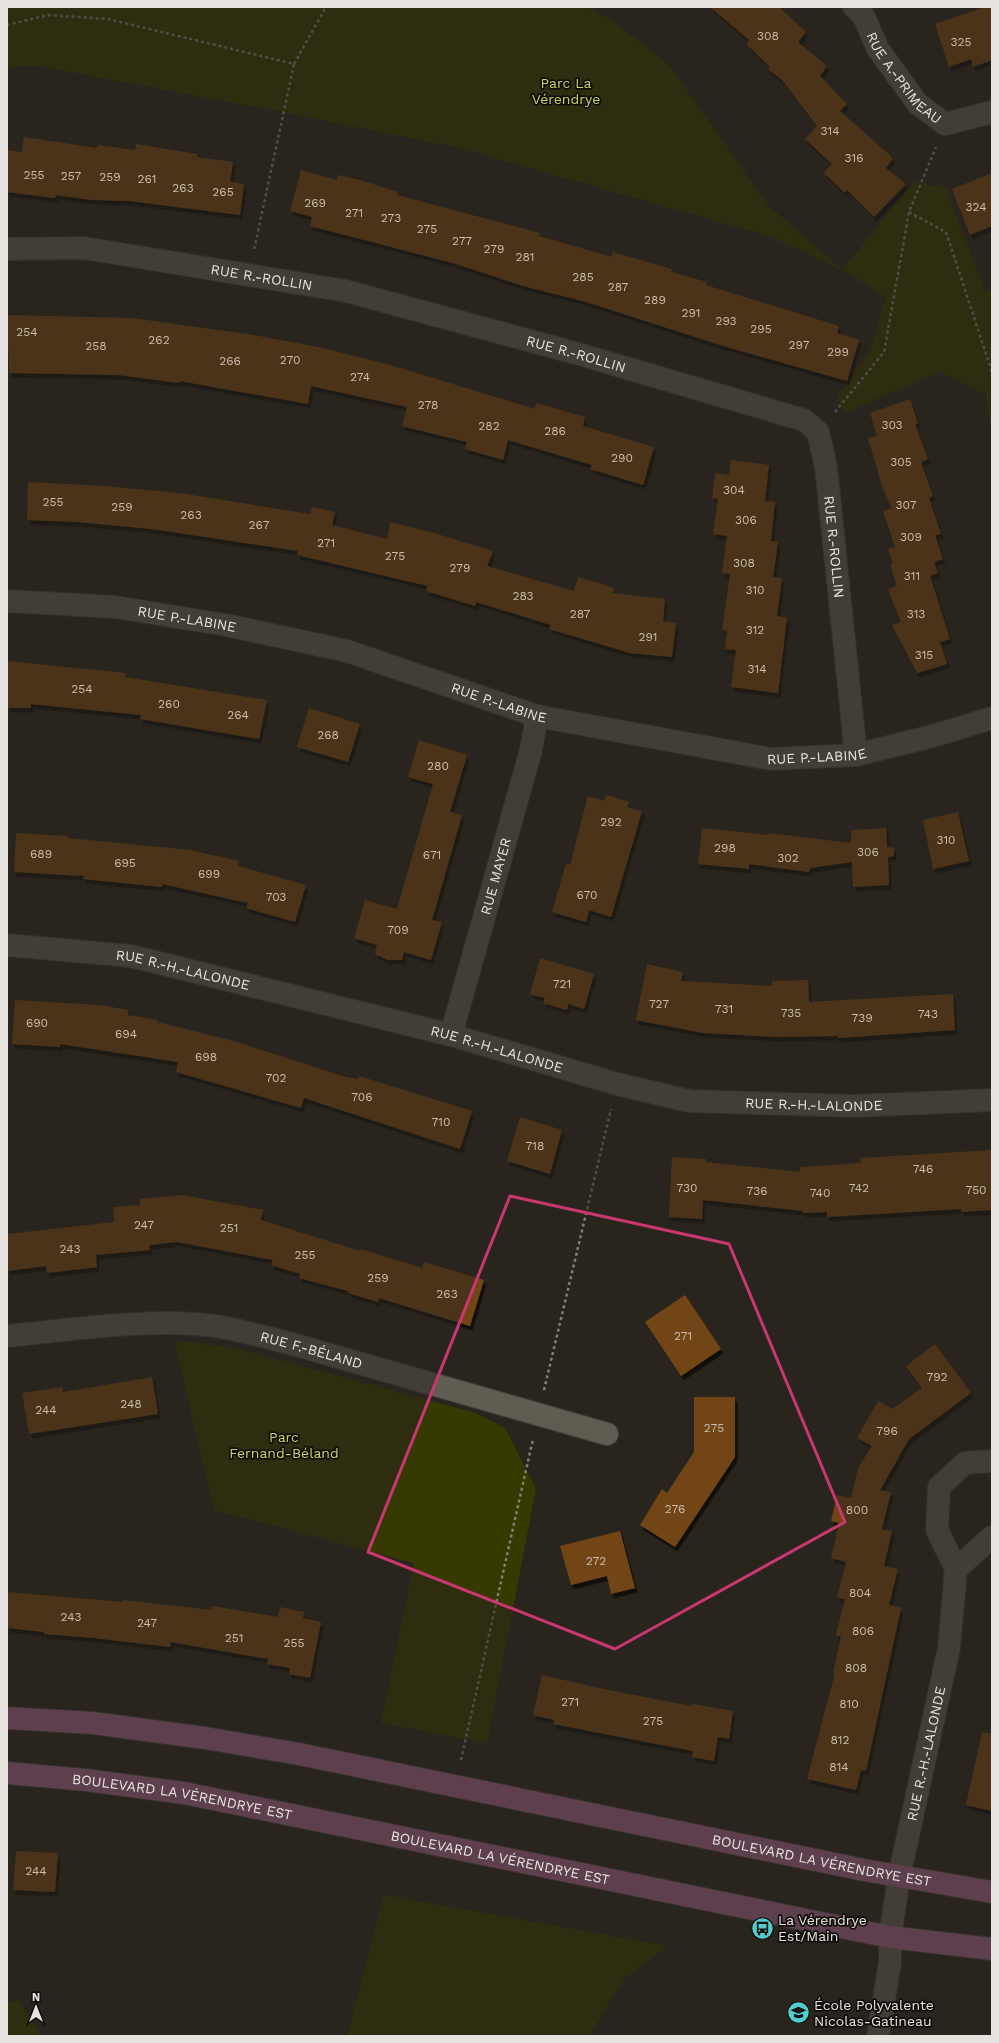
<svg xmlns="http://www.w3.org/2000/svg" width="999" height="2043" font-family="'Work Sans',sans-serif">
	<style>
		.green { fill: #363900 }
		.building { fill: #724514; filter: url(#shadow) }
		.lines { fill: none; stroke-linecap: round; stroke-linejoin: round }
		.minor-casing { stroke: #44413b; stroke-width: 24 }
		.major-casing { stroke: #44413b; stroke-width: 24 }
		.path { stroke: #827e78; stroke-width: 2.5; stroke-dasharray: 3 3; stroke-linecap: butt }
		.minor { stroke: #605c52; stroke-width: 22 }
		.major { stroke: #9e618a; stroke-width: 22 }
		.marked { fill: none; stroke: #c8376f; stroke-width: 3; stroke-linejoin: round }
		.labels { text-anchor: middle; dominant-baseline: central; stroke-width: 3.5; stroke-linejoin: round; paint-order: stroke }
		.number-label { font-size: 12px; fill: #cabcac }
		.street-label { font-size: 14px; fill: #e7e4df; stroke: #100e0b }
		.park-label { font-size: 14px; fill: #ccd561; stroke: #100e0b }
		.poi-label { font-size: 14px; fill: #e7e4df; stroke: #100e0b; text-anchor: start }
	</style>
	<defs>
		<filter id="shadow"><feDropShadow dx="2.5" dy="4.5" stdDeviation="0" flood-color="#0009"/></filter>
	</defs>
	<rect width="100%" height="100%" fill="#29251d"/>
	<g class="green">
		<path d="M 7,7 L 588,7 L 612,20 L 669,65 L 768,205 L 842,270 L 914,182 L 946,188 L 985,292 L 992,290 L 992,435 L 986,394 L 939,372 L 846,412 L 837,398 L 871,349 L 886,297 L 842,270 L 769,236 L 459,148 L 283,112 L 33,65 L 7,68 Z"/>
		<path d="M 174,1340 L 235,1348 L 476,1413 L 505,1428 L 536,1489 L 487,1743 L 381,1723 L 414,1563 L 214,1510 Z"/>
		<path d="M 384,1895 L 668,1946 L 624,1979 L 589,2036 L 347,2036 Z"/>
		<path d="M 18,2000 L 42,2036 L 7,2036 L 7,2003 Z"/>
	</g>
	<g class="building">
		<path d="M 710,7 L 779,7 L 806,32 L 798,42 L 827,66 L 820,76 L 847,104 L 840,111 L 893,158 L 886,168 L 906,184 L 874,217 L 847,190 L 845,193 L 824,173 L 832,164 L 805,139 L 817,126 L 782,80 L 768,69 L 770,67 L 746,44 L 749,40 Z"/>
		<path d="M 985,7 L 992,7 L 992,60 L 973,67 L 971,59 L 949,67 L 935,24 Z"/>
		<path d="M 24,137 L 97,148 L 98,145 L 135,150 L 136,144 L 197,154 L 197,157 L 233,162 L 230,182 L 244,184 L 240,215 L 129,201 L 92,200 L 56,195 L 55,198 L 7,192 L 7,150 L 22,152 Z"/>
		<path d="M 301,170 L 337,180 L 338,175 L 360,180 L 398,192 L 397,195 L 540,233 L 539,236 L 612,257 L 613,252 L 672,269 L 671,272 L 707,282 L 706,285 L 839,326 L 837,333 L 859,340 L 847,381 L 720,345 L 583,301 L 523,286 L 453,263 L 310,226 L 312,217 L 290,211 Z"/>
		<path d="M 992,173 L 992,226 L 970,235 L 952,189 Z"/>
		<path d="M 7,315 L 132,318 L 254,335 L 318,347 L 387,364 L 535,409 L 536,403 L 585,417 L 583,426 L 654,447 L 643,485 L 590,469 L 592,465 L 508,440 L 503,460 L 465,449 L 467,442 L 402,426 L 407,407 L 311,386 L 308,404 L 180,381 L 179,383 L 119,375 L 9,373 Z"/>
		<path d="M 910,399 L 918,423 L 915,424 L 928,459 L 921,462 L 933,496 L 929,498 L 941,534 L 935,535 L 943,559 L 934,562 L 938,573 L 930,576 L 950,639 L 940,642 L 947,664 L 917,673 L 892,625 L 901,622 L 888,589 L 897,586 L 890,565 L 893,564 L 888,549 L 895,547 L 883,511 L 892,508 L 883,489 L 868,438 L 877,436 L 870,413 Z"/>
		<path d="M 731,460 L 769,465 L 765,501 L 775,502 L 771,541 L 778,542 L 773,577 L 782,578 L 777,616 L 787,618 L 778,693 L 731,687 L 736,650 L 725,649 L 727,631 L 722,630 L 730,574 L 722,573 L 727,536 L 713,534 L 718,499 L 712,498 L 715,473 L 729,475 Z"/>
		<path d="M 28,482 L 105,486 L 179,493 L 310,514 L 312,507 L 335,512 L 332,525 L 387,539 L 390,522 L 434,533 L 493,551 L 487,566 L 574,591 L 578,577 L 614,588 L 612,593 L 665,599 L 663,621 L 676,623 L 672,657 L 630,653 L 549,629 L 551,625 L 476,602 L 475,606 L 426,591 L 428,586 L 297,555 L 298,551 L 152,529 L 77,522 L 27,520 Z"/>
		<path d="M 7,661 L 126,673 L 125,677 L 267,700 L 259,739 L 140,719 L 141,715 L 31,704 L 31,708 L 7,708 Z"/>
		<path d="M 309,708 L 360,724 L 348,762 L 297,747 Z"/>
		<path d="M 419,740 L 467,755 L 450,812 L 462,815 L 432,920 L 442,922 L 431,960 L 404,952 L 402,960 L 388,960 L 375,954 L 377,945 L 354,938 L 365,900 L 397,909 L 433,784 L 408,777 Z"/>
		<path d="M 606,795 L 629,802 L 627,807 L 642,811 L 611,917 L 589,910 L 586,922 L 552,912 L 566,864 L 570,865 L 588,796 L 604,801 Z"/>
		<path d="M 958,812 L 969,861 L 933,869 L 923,820 Z"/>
		<path d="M 702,828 L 768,835 L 768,833 L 851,843 L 851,830 L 886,828 L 887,847 L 894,848 L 894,856 L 888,857 L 889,885 L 853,887 L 852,862 L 810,868 L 809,872 L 749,864 L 749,869 L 698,864 Z"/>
		<path d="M 16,833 L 68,836 L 68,838 L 190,850 L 239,861 L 238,866 L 306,885 L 295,922 L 246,908 L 248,903 L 162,884 L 162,887 L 83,879 L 84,876 L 14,872 Z"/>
		<path d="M 540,958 L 594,974 L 584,1009 L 568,1004 L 567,1010 L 543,1003 L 545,998 L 530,994 Z"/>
		<path d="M 647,964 L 683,972 L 681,981 L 772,986 L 772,981 L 808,980 L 809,1002 L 953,994 L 955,1030 L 838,1038 L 838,1036 L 776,1037 L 703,1033 L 636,1020 Z"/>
		<path d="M 15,1000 L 100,1005 L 128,1010 L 128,1015 L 158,1020 L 158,1022 L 237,1042 L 342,1076 L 358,1079 L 359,1076 L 472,1111 L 460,1149 L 304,1098 L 301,1108 L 176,1072 L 178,1062 L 60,1044 L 60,1047 L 12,1044 Z"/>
		<path d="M 520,1117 L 562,1130 L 550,1174 L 507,1161 Z"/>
		<path d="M 992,1150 L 992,1210 L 961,1212 L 961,1209 L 827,1217 L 827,1212 L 803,1213 L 803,1211 L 703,1200 L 702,1219 L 669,1217 L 672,1157 L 706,1159 L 706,1162 L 800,1172 L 800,1167 L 861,1163 L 860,1158 Z"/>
		<path d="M 182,1195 L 263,1210 L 261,1220 L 360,1251 L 361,1249 L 422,1268 L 424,1262 L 484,1280 L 470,1326 L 379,1298 L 378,1302 L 348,1293 L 348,1291 L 299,1278 L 300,1274 L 271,1265 L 273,1260 L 177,1242 L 149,1245 L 150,1250 L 96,1255 L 97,1267 L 47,1273 L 46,1266 L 7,1271 L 7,1234 L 114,1222 L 113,1207 L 140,1205 L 140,1199 Z"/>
		<path d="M 685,1295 L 721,1349 L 681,1376 L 645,1322 Z"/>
		<path d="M 935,1344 L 971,1393 L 909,1439 L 880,1490 L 891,1492 L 882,1529 L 892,1531 L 884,1566 L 898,1569 L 889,1605 L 901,1608 L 866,1771 L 861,1770 L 856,1790 L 807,1779 L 835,1673 L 833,1673 L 841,1636 L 836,1635 L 845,1599 L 837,1598 L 846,1562 L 831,1558 L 839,1523 L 831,1521 L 837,1495 L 851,1498 L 858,1468 L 872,1446 L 857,1438 L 878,1401 L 892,1409 L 922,1388 L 906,1366 Z"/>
		<path d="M 152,1377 L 158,1414 L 29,1434 L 22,1393 L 62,1387 L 63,1392 Z"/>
		<path d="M 694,1397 L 735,1397 L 735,1457 L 675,1547 L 640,1525 L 662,1489 L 667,1493 L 694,1452 Z"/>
		<path d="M 620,1531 L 635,1588 L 611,1594 L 607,1576 L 571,1585 L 560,1546 Z"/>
		<path d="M 7,1592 L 123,1602 L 123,1600 L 212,1610 L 212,1606 L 278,1617 L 280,1607 L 304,1612 L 303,1618 L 321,1622 L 310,1678 L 289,1674 L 290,1668 L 267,1664 L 268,1659 L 171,1642 L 170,1647 L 94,1638 L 44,1634 L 44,1632 L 7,1628 Z"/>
		<path d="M 542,1675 L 608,1690 L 692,1706 L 693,1704 L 733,1711 L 729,1739 L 718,1737 L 714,1761 L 692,1757 L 693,1751 L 553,1724 L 554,1720 L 533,1715 Z"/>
		<path d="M 982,1732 L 992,1734 L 992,1811 L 966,1805 Z"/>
		<path d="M 16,1851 L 58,1853 L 55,1892 L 13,1890 Z"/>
	</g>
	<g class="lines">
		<defs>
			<g id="minor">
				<path id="s1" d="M 854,7 L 863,15 L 878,49 L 918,104 L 945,124 L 992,112"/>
				<path id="s2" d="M 7,249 L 84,248 L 346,291 L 575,353 L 804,420 L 818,432 L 826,467 L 856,755"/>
				<path id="s3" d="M 7,601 L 115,607 L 226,625 L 347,651 L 537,716 L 771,759 L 856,755 L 933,736 L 992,718"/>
				<path id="s4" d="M 7,945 L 131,956 L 451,1035 L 617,1084 L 689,1101 L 854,1106 L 992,1100"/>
				<path id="s5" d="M 451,1035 L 531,750 L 537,716"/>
				<path id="s6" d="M 7,1336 C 70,1330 133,1320 196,1324 C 228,1326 259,1336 289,1343 L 607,1434"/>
				<path d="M 956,1569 L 937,1530 L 939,1487 L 965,1463 L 992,1461"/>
				<path id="s7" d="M 878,2036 L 890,1963 L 890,1937 L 899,1877 L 949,1648 L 956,1569 L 992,1537"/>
			</g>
			<g id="major">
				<path id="s8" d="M 7,1718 L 93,1723 L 205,1738 L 299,1754 L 864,1870 L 992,1892"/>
				<path id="s9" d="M 7,1773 L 86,1780 L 184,1793 L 890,1937 L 992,1949"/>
			</g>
		</defs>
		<use href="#minor" class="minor-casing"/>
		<use href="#major" class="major-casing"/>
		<g class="path">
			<path d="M 7,25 L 48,15 L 108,19 L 294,64 L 254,250"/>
			<path d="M 294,64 L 326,7"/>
			<path d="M 909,212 L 946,232 L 992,372"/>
			<path d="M 835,412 L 884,352 L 909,212 L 936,147"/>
			<path d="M 544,1390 L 611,1109"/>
			<path d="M 461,1760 L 533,1439"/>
		</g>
		<use href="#minor" class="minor"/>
		<use href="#major" class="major"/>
	</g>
	<path d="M0 0H999V2043H0ZM 510,1196 L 729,1244 L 845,1522 L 615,1649 L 368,1552 Z" fill="#29251d" fill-opacity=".55" fill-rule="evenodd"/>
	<path class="marked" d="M 510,1196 L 729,1244 L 845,1522 L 615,1649 L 368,1552 Z"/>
	<defs>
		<symbol id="bus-disc" viewBox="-11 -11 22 22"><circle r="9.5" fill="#52cdcd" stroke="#100e0b"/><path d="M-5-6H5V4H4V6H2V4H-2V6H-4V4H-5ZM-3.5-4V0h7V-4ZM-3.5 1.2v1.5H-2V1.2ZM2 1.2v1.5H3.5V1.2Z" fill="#111"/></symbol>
		<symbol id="school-disc" viewBox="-11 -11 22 22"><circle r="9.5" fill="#52cdcd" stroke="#100e0b"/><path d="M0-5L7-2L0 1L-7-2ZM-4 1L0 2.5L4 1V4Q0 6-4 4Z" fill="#111"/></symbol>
	</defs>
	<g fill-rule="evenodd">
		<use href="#bus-disc" x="750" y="1916" width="25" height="25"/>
		<use href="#school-disc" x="786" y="2000" width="25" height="25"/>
	</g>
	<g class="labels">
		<g class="number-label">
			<text x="768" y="36">308</text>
			<text x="961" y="42">325</text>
			<text x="830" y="131">314</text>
			<text x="854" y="158">316</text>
			<text x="34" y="175">255</text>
			<text x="71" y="176">257</text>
			<text x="110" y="177">259</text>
			<text x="147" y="179">261</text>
			<text x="183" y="188">263</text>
			<text x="223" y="192">265</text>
			<text x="315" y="203">269</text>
			<text x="976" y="207">324</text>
			<text x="354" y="213">271</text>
			<text x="391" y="218">273</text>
			<text x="427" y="229">275</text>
			<text x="462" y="241">277</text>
			<text x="494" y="249">279</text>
			<text x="525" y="257">281</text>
			<text x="583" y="277">285</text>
			<text x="618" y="287">287</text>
			<text x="655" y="300">289</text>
			<text x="691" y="313">291</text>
			<text x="726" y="321">293</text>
			<text x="761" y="329">295</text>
			<text x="27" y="332">254</text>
			<text x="159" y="340">262</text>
			<text x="799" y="345">297</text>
			<text x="96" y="346">258</text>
			<text x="838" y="352">299</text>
			<text x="290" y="360">270</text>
			<text x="230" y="361">266</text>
			<text x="360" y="377">274</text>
			<text x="428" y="405">278</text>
			<text x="892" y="425">303</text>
			<text x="489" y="426">282</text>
			<text x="555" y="431">286</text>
			<text x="622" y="458">290</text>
			<text x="901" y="462">305</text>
			<text x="734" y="490">304</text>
			<text x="53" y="502">255</text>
			<text x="906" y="505">307</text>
			<text x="122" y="507">259</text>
			<text x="191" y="515">263</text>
			<text x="746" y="520">306</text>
			<text x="259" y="525">267</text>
			<text x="911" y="537">309</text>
			<text x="326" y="543">271</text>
			<text x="395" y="556">275</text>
			<text x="744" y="563">308</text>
			<text x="460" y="568">279</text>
			<text x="912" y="576">311</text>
			<text x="755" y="590">310</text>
			<text x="523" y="596">283</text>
			<text x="580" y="614">287</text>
			<text x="916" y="614">313</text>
			<text x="755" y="630">312</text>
			<text x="648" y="637">291</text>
			<text x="924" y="655">315</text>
			<text x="757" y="669">314</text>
			<text x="82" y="689">254</text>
			<text x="169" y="704">260</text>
			<text x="238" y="715">264</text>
			<text x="328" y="735">268</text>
			<text x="438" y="766">280</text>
			<text x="611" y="822">292</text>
			<text x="946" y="840">310</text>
			<text x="725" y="848">298</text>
			<text x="868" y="852">306</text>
			<text x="41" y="854">689</text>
			<text x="432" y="855">671</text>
			<text x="788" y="858">302</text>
			<text x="125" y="863">695</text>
			<text x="209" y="874">699</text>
			<text x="587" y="895">670</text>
			<text x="276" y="897">703</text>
			<text x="398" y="930">709</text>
			<text x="562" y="984">721</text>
			<text x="659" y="1004">727</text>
			<text x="724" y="1009">731</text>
			<text x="791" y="1013">735</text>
			<text x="928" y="1014">743</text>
			<text x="862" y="1018">739</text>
			<text x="37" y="1023">690</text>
			<text x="126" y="1034">694</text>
			<text x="206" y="1057">698</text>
			<text x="276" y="1078">702</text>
			<text x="362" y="1097">706</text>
			<text x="441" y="1122">710</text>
			<text x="535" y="1146">718</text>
			<text x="923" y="1169">746</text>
			<text x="687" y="1188">730</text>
			<text x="859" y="1188">742</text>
			<text x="976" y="1190">750</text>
			<text x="757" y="1191">736</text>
			<text x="820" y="1193">740</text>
			<text x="144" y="1225">247</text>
			<text x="229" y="1228">251</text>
			<text x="70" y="1249">243</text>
			<text x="305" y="1255">255</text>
			<text x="378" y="1278">259</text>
			<text x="447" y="1294">263</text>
			<text x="683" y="1336">271</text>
			<text x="937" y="1377">792</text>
			<text x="131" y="1404">248</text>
			<text x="46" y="1410">244</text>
			<text x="714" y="1428">275</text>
			<text x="887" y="1431">796</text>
			<text x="675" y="1509">276</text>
			<text x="857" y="1510">800</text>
			<text x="596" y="1561">272</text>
			<text x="860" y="1593">804</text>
			<text x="71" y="1617">243</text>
			<text x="147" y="1623">247</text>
			<text x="863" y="1631">806</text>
			<text x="234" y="1638">251</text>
			<text x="294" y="1643">255</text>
			<text x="856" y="1668">808</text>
			<text x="570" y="1702">271</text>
			<text x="849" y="1704">810</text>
			<text x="653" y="1721">275</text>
			<text x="840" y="1740">812</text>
			<text x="839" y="1767">814</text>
			<text x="36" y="1871">244</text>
		</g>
		<g class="street-label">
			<text stroke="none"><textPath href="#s1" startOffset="88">RUE A.-PRIMEAU</textPath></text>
			<text stroke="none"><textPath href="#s2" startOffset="257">RUE R.-ROLLIN</textPath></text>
			<text stroke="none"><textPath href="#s2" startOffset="581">RUE R.-ROLLIN</textPath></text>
			<text stroke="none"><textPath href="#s2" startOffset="953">RUE R.-ROLLIN</textPath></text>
			<text stroke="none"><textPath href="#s3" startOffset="181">RUE P.-LABINE</textPath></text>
			<text stroke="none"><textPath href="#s3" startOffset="505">RUE P.-LABINE</textPath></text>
			<text stroke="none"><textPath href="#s3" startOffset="829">RUE P.-LABINE</textPath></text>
			<text stroke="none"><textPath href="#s5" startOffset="165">RUE MAYER</textPath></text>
			<text stroke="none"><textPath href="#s4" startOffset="178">RUE R.-H.-LALONDE</textPath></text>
			<text stroke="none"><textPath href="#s4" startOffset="502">RUE R.-H.-LALONDE</textPath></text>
			<text stroke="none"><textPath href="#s4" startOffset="826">RUE R.-H.-LALONDE</textPath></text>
			<text stroke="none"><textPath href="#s6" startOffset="308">RUE F.-BÉLAND</textPath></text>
			<text stroke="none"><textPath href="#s7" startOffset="287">RUE R.-H.-LALONDE</textPath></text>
			<text stroke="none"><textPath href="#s9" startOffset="177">BOULEVARD LA VÉRENDRYE EST</textPath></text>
			<text stroke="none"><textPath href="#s9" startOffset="501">BOULEVARD LA VÉRENDRYE EST</textPath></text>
			<text stroke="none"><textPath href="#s8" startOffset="828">BOULEVARD LA VÉRENDRYE EST</textPath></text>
		</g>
		<g class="park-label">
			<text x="566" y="83">Parc La<tspan x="566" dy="16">Vérendrye</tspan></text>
			<text x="284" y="1437">Parc<tspan x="284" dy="16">Fernand-Béland</tspan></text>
		</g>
		<g class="poi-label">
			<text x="778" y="1920">La Vérendrye<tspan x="778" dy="16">Est/Main</tspan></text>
			<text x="814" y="2005">École Polyvalente<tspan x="814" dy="16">Nicolas-Gatineau</tspan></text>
		</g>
	</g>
	<rect width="999" height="2043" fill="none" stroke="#e7e4df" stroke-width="16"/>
	<g transform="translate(36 2007)" stroke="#100e0b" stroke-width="3" paint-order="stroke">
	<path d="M0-3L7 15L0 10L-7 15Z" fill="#e7e4df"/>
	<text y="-6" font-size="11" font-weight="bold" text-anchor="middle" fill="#e7e4df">N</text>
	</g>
</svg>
